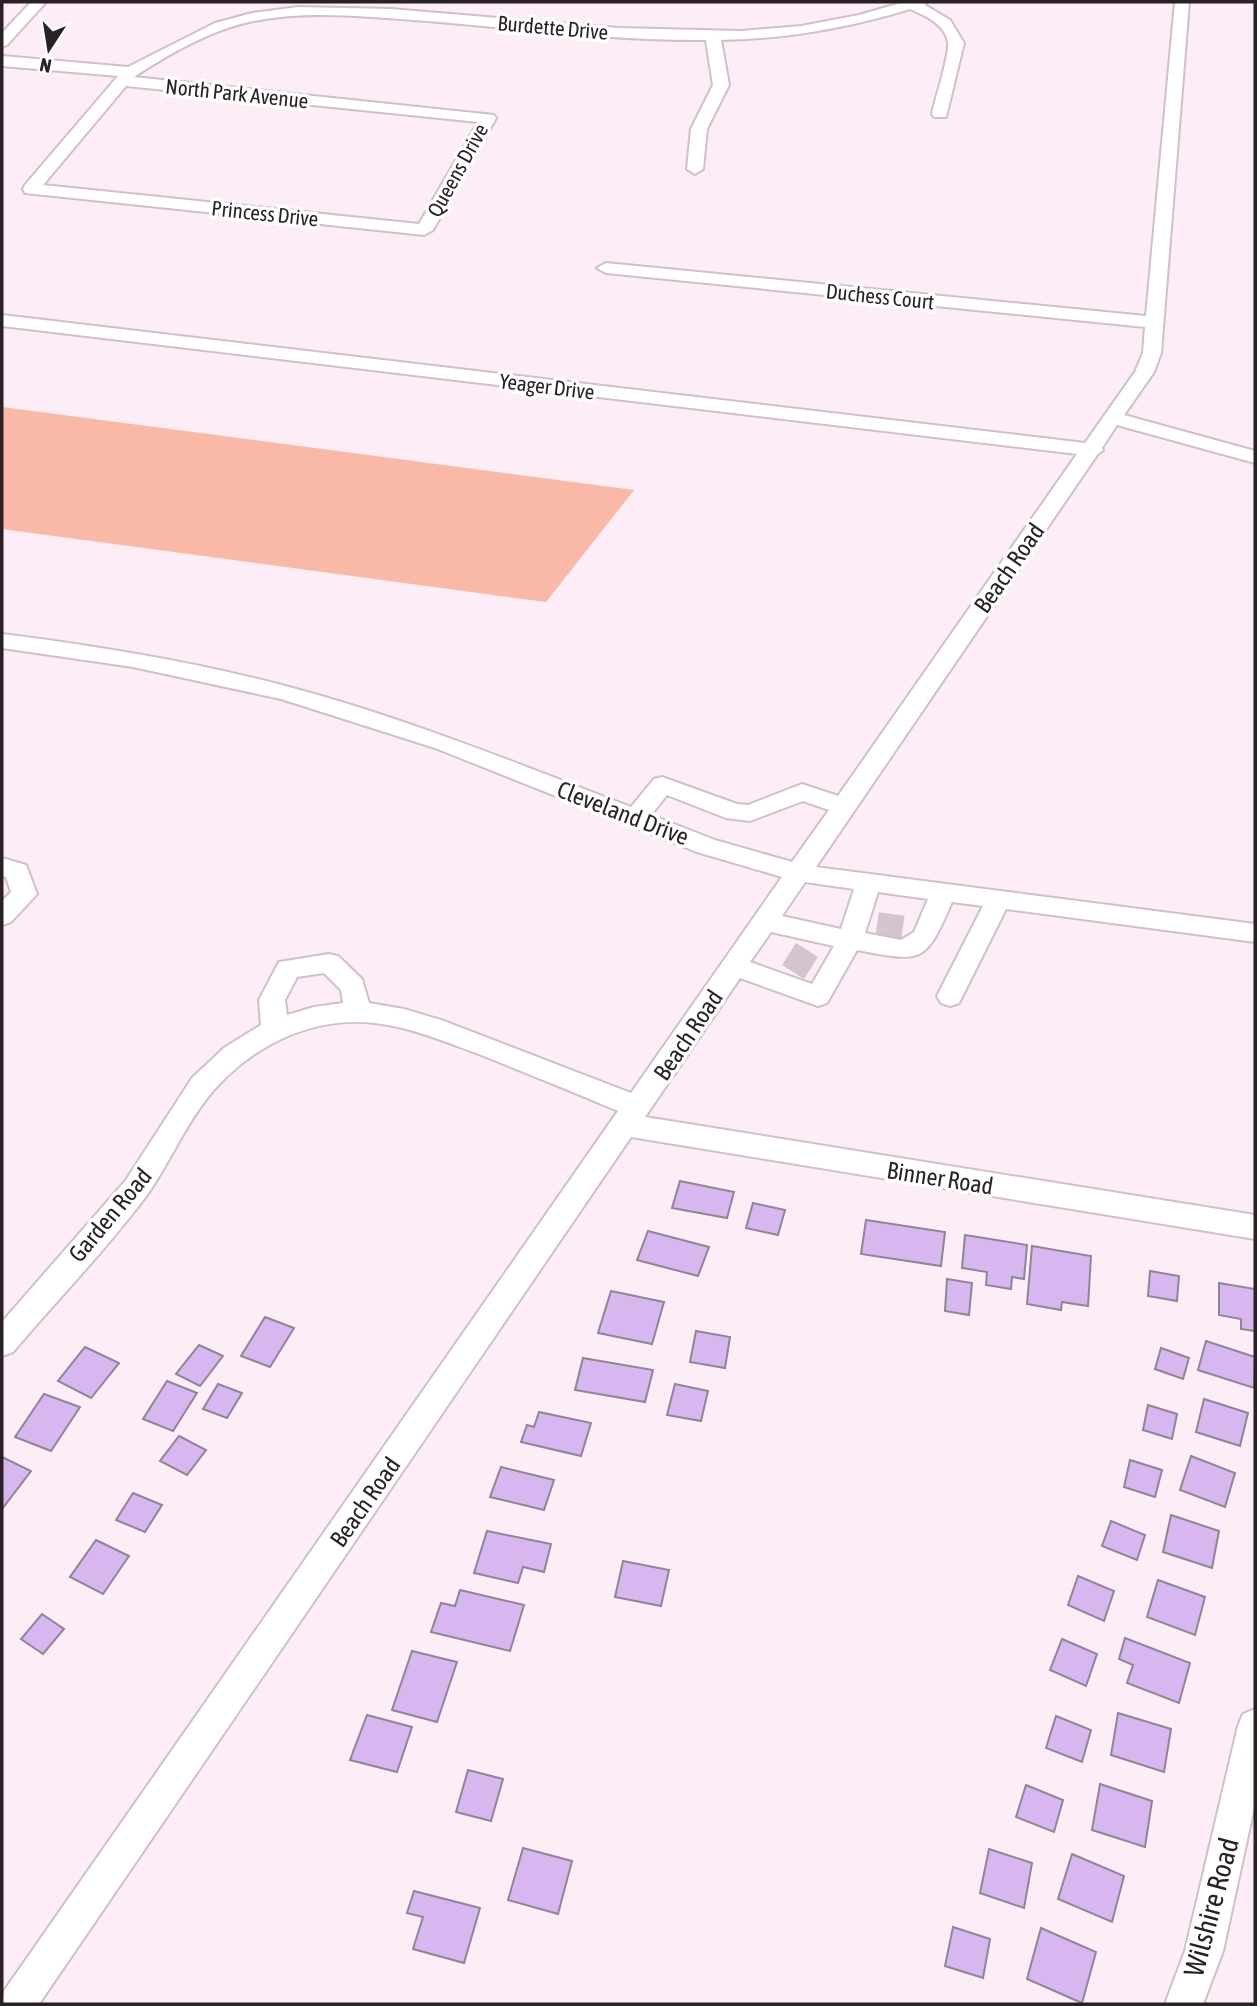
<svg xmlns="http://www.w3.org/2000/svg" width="1257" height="2006" font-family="'Asap Condensed',sans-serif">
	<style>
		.green { fill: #fab8a7 }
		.building { fill: #d8b6ef; stroke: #8f8596; stroke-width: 2 }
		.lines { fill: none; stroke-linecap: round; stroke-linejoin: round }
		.minor-tunnel { stroke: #d3c4cd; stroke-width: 26; stroke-dasharray: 26 13; stroke-linecap: butt }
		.minor-casing { stroke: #d2bfcb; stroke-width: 4 }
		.minor { fill: #fff; fill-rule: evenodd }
		.labels { text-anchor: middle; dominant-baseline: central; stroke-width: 7; stroke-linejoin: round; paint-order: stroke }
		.far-street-label { font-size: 21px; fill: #292126; stroke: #fff }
		.street-label { font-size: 24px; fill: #292126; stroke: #fff }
		.near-street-label { font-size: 28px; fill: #292126; stroke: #fff }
	</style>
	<rect width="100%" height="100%" fill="#fdedf7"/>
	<path class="green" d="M 2,407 L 634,490 L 546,602 L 2,529 Z"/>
	<g class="building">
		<path d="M 680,1181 L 734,1192 L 727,1218 L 672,1208 Z"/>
		<path d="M 753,1203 L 785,1210 L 778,1235 L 746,1228 Z"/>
		<path d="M 866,1220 L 945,1232 L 941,1266 L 861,1254 Z"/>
		<path d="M 648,1231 L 709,1247 L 698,1276 L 637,1260 Z"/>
		<path d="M 965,1235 L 1027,1245 L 1024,1279 L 1012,1277 L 1011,1289 L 986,1285 L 987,1272 L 962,1268 Z"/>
		<path d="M 1032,1246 L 1091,1256 L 1088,1306 L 1062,1302 L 1061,1310 L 1027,1304 Z"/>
		<path d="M 1150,1271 L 1179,1276 L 1177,1301 L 1148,1296 Z"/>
		<path d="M 947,1279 L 972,1283 L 969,1315 L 945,1311 Z"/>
		<path d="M 1219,1283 L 1255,1289 L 1255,1331 L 1241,1329 L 1241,1319 L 1219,1315 Z"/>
		<path d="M 611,1291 L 664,1302 L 652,1344 L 598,1333 Z"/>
		<path d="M 265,1317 L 294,1328 L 270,1367 L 241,1356 Z"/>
		<path d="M 696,1331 L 730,1337 L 725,1368 L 690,1362 Z"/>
		<path d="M 1206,1341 L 1255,1357 L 1254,1388 L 1198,1370 Z"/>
		<path d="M 199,1345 L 223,1356 L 200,1386 L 176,1374 Z"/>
		<path d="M 85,1347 L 119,1363 L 91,1398 L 58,1381 Z"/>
		<path d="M 1161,1348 L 1189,1358 L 1183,1379 L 1155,1369 Z"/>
		<path d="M 583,1358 L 653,1370 L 645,1402 L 575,1390 Z"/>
		<path d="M 167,1381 L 197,1393 L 173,1431 L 143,1419 Z"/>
		<path d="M 218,1384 L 242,1393 L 227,1418 L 203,1409 Z"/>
		<path d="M 675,1384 L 708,1391 L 701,1421 L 667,1415 Z"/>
		<path d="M 44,1394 L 80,1407 L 51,1451 L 15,1437 Z"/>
		<path d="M 1204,1399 L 1248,1413 L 1240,1446 L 1196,1432 Z"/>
		<path d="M 1148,1405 L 1177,1414 L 1172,1439 L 1143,1430 Z"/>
		<path d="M 539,1412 L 591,1423 L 581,1456 L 521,1442 L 527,1425 L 534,1427 Z"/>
		<path d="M 179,1436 L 206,1450 L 187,1475 L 160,1461 Z"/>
		<path d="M 1191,1456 L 1235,1473 L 1225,1507 L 1180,1490 Z"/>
		<path d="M 2,1457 L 31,1471 L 2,1509 Z"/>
		<path d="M 1130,1460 L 1162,1470 L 1155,1497 L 1124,1487 Z"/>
		<path d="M 501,1467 L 554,1480 L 544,1510 L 490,1497 Z"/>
		<path d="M 133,1493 L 162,1505 L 145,1532 L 116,1520 Z"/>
		<path d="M 1171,1515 L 1219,1531 L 1212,1568 L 1163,1552 Z"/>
		<path d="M 1111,1521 L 1145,1535 L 1137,1560 L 1102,1546 Z"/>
		<path d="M 487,1531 L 551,1544 L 544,1572 L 523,1567 L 518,1583 L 474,1573 Z"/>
		<path d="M 96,1540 L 129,1556 L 103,1594 L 70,1577 Z"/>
		<path d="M 623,1561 L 669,1570 L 661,1606 L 615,1597 Z"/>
		<path d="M 1078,1576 L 1114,1591 L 1104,1621 L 1068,1605 Z"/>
		<path d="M 1158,1580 L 1205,1597 L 1195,1635 L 1147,1617 Z"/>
		<path d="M 460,1590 L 524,1605 L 510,1651 L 431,1632 L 441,1603 L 455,1606 Z"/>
		<path d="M 42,1614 L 64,1629 L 43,1654 L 21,1639 Z"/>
		<path d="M 1125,1638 L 1190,1663 L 1179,1703 L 1127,1683 L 1133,1665 L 1119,1659 Z"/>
		<path d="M 1062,1639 L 1097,1654 L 1086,1686 L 1050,1670 Z"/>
		<path d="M 412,1651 L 457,1662 L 437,1722 L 392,1710 Z"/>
		<path d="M 1118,1713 L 1171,1729 L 1164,1772 L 1111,1755 Z"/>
		<path d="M 367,1715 L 412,1727 L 397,1772 L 350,1760 Z"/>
		<path d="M 1056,1716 L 1091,1730 L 1082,1762 L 1046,1748 Z"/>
		<path d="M 468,1770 L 503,1779 L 491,1821 L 456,1812 Z"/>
		<path d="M 1100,1784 L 1152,1801 L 1145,1847 L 1092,1830 Z"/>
		<path d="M 1026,1785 L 1063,1800 L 1054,1832 L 1016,1817 Z"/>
		<path d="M 523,1848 L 572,1861 L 558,1914 L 508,1900 Z"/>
		<path d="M 989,1849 L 1032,1863 L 1024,1908 L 980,1893 Z"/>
		<path d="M 1072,1854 L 1124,1876 L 1112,1922 L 1058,1899 Z"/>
		<path d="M 414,1891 L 480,1908 L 464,1963 L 413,1949 L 423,1917 L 407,1913 Z"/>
		<path d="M 953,1927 L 990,1939 L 983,1978 L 945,1966 Z"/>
		<path d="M 1041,1928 L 1096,1952 L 1082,2003 L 1027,1979 Z"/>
	</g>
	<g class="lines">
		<g class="minor-tunnel">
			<path d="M 877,925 L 912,930"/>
			<path d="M 793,972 L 807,950"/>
		</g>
		<defs>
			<g id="minor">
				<path d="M 31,2 L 46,2 L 7,45 L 2,47 L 2,33 Z"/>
				<path d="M 904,2 L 926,2 L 925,5 L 950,20 L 964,43 L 946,117 L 934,117 L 932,114 C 935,99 950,54 948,42 C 945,24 924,15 910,9 C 848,28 786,39 721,40 L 729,85 L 707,129 L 703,169 L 695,174 L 687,169 L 691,129 L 713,85 L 706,40 C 608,41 511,27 413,20 C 359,16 302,10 249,22 C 209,31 167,55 134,77 L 494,115 L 496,118 L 433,230 L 424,235 L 25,193 L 23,189 L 25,185 L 118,76 L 2,66 L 2,56 L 128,67 L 215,23 L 252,13 L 298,7 L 391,9 L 619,28 L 741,31 L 801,26 L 859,15 ZM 126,86 L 478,122 L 419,224 L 43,185 Z"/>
				<path d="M 1175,2 L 1189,2 L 1161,353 L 1154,372 L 1124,415 L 1255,451 L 1255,463 L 1117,425 L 1102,448 L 1103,450 L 1097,455 L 816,867 L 1255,924 L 1255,942 L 1006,909 L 959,1003 L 950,1006 L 941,1003 L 937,996 L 983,906 L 952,902 C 925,965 922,962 857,950 L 827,1003 L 818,1006 L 740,978 L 645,1117 L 1255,1215 L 1255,1239 L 631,1137 L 39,2004 L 2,2004 L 4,1991 L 618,1111 C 571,1091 524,1072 476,1053 C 443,1041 410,1027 375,1023 C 307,1015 241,1051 202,1105 C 181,1134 167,1167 147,1195 C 107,1249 56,1301 13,1352 L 2,1356 L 2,1322 L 126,1180 L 192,1078 L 224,1048 L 261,1025 L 259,1000 L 279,962 L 329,954 L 338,956 L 362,979 L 369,1003 L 404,1009 L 444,1021 L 631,1093 L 782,877 L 697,852 L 435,748 L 281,699 L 133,667 L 2,648 L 2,634 C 98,646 196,662 289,687 C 406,718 518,764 631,807 L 654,779 L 662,777 L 737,804 L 748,805 L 802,784 L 838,796 L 1077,454 L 2,326 L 2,315 L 1085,443 L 1135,372 L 1143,353 L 1145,327 L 606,273 L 597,268 L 606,263 L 1146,316 ZM 667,795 L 726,818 L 750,821 L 803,801 L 829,810 L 792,862 L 715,840 L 651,815 ZM 805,882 L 854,889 L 841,929 L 782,916 ZM 878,892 L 928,899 L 914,932 L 901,940 L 865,933 ZM 771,932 L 834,946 L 812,984 L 750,962 ZM 324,973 L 341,990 L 343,1003 L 314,1007 L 287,1015 L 285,1000 L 297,977 Z"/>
				<path d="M 2,858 L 26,865 L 37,894 L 11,922 L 2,925 L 2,901 L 11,892 L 6,877 L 2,876 Z"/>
				<path d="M 1255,1709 L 1255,1803 L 1223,1951 L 1203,2004 L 1165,2004 L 1185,1951 L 1238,1726 L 1243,1714 Z"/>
			</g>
		</defs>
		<use href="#minor" class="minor-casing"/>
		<use href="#minor" class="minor"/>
	</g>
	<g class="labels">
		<g class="far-street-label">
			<text transform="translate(553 27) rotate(5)">Burdette Drive</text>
			<text transform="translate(237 93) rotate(6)">North Park Avenue</text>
			<text transform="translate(457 170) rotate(-61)">Queens Drive</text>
			<text transform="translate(265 213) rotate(6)">Princess Drive</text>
			<text transform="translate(880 296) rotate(6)">Duchess Court</text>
			<text transform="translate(547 386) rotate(7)">Yeager Drive</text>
		</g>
		<g class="street-label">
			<text transform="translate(1009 568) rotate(-55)">Beach Road</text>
			<text transform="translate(623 813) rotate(21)">Cleveland Drive</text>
			<text transform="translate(688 1035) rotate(-56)">Beach Road</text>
			<text transform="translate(940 1178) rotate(9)">Binner Road</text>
			<text transform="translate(110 1215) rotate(-50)">Garden Road</text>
			<text transform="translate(365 1502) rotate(-55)">Beach Road</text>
		</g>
		<g class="near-street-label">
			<text transform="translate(1211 1907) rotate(-75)">Wilshire Road</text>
		</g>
	</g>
	<rect width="1257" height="2006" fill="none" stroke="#292126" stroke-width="7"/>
	<g transform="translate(49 49) rotate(192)" stroke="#ffffff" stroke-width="5" paint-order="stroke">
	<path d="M0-5L12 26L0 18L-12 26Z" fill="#292126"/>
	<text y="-10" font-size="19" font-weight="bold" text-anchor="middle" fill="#292126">N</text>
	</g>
</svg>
